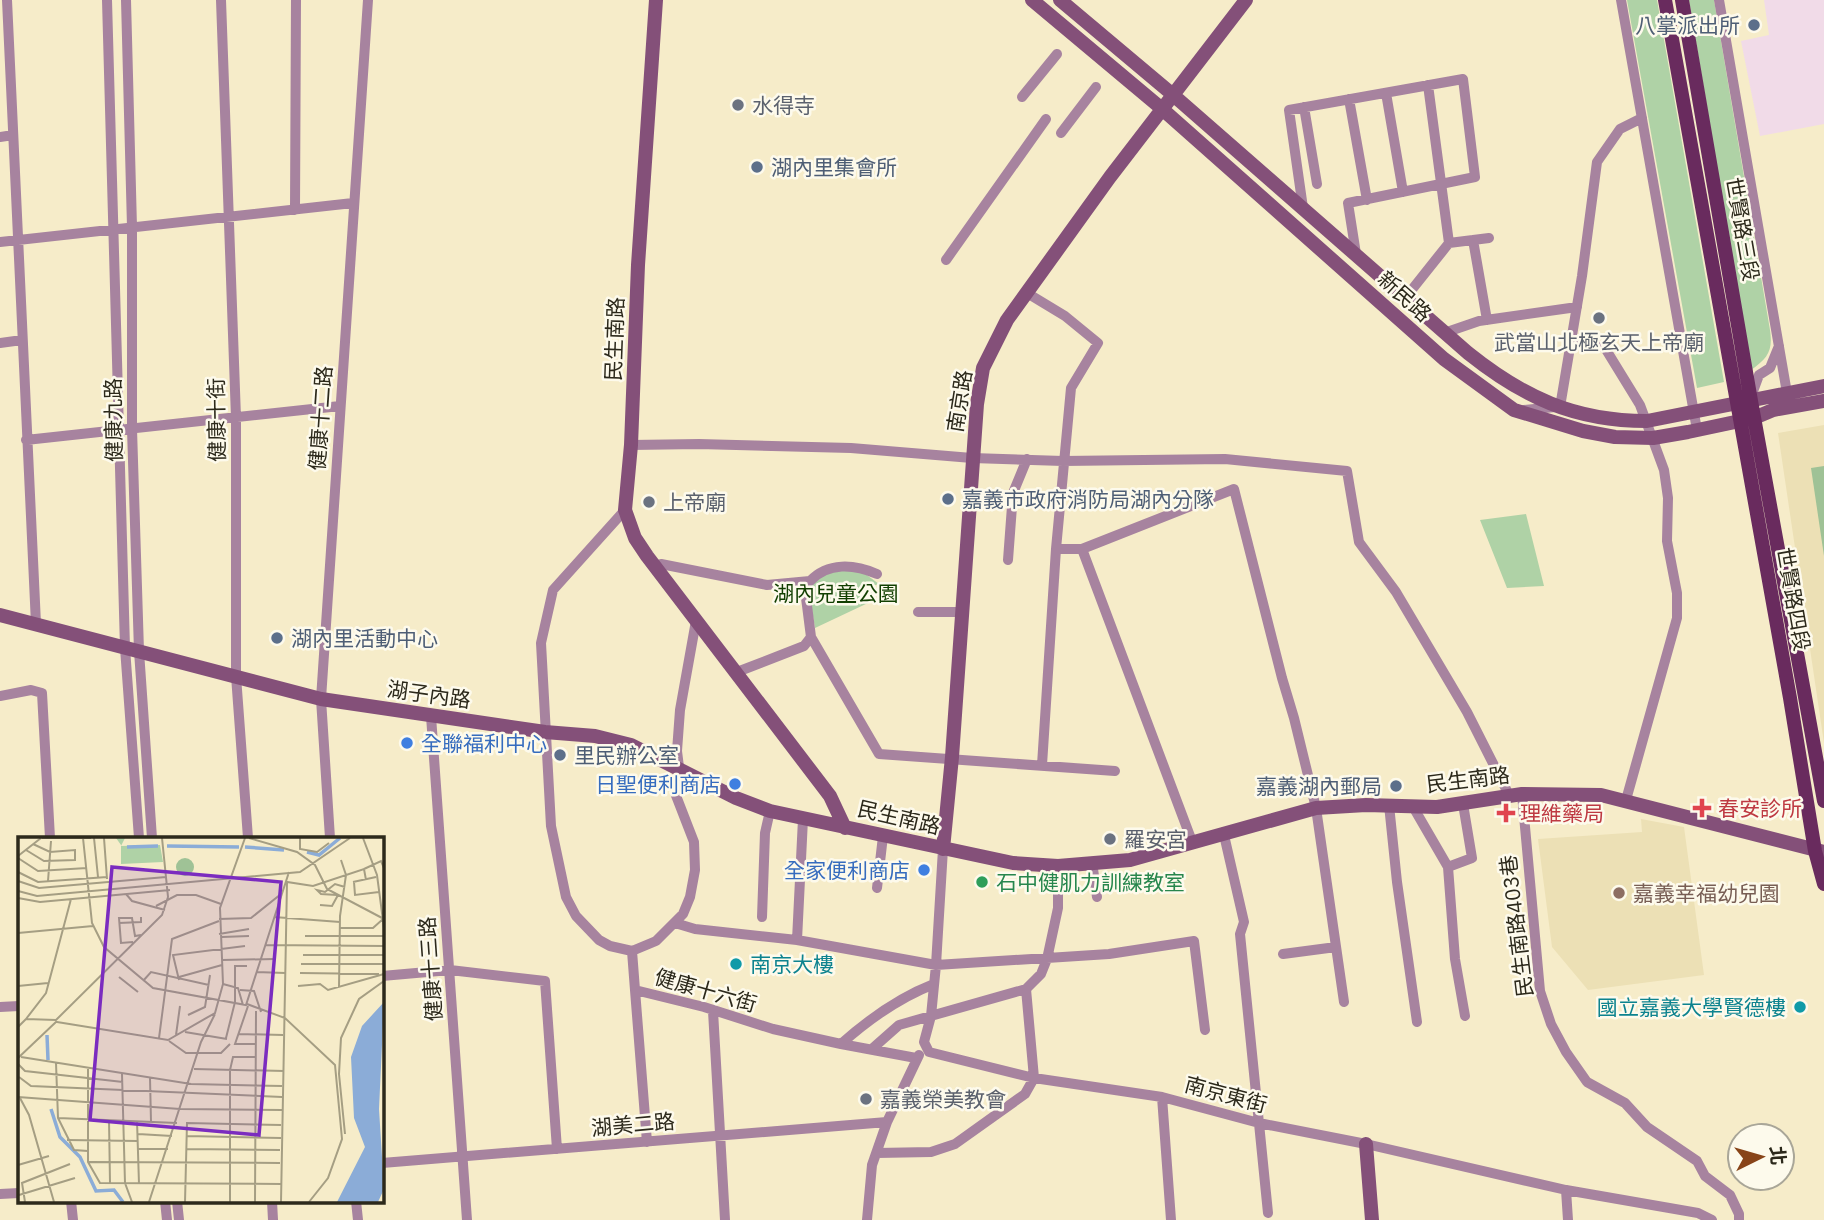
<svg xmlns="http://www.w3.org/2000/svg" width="1824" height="1220" font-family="'IBM Plex Sans','Noto Sans TC',sans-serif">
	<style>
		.built { fill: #ece0b5 }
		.industrial { fill: #f1dbe8 }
		.green { fill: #afd2a6 }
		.forest { fill: #9fc296 }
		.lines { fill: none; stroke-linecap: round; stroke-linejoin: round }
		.street { stroke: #a7839f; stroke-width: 10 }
		.secondary { stroke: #845079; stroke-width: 14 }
		.primary { stroke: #692b5e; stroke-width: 14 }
		.service-dot { fill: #5c6f8a; stroke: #fdfaec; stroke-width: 2.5 }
		.worship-dot { fill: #6b7280; stroke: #fdfaec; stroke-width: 2.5 }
		.shop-dot { fill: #3f7fe0; stroke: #fdfaec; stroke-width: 2.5 }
		.health-dot { fill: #e0444e; stroke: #fdfaec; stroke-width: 2.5 }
		.leisure-dot { fill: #2e9e5b; stroke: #fdfaec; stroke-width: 2.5 }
		.education-dot { fill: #8d6e63; stroke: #fdfaec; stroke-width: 2.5 }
		.culture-dot { fill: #0f9aa8; stroke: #fdfaec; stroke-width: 2.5 }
		.labels { text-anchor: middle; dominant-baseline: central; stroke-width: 5; stroke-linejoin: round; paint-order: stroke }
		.service-label { font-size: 21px; fill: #4e5e75; stroke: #fdfaec; text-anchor: start }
		.worship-label { font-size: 21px; fill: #5b616d; stroke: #fdfaec; text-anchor: start }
		.street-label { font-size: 21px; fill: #2c291b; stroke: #fdfaec }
		.park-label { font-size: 21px; fill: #113f01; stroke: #fdfaec }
		.shop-label { font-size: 21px; fill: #366cbe; stroke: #fdfaec; text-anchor: end }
		.health-label { font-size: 21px; fill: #be3a42; stroke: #fdfaec; text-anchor: start }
		.leisure-label { font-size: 21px; fill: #27864d; stroke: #fdfaec; text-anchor: start }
		.education-label { font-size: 21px; fill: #785e54; stroke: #fdfaec; text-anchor: start }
		.culture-label { font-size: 21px; fill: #0d838f; stroke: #fdfaec; text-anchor: start }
		.inset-river { fill: none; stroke: #8bacd7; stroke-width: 3.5 }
		.inset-road { fill: none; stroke: #a59e83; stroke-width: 2 }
		.view { fill: #7b2cbf; fill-opacity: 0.15; stroke: #7b2cbf; stroke-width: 3.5 }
		.inset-edge { fill: none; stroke: #2c291b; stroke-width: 3.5 }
	</style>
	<rect width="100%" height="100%" fill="#f6ecc9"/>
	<path class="built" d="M1824 425V743L1778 433Z
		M1641 819 1684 827 1704 975 1588 990 1552 947 1538 839 1642 832Z"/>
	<path class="industrial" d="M1764 0H1824V124L1760 136 1741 41 1769 35Z"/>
	<path class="green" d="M1627 0H1657L1724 382 1697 388Z
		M1689 0H1714L1770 330C1773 351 1768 358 1751 370Z
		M1526 514 1544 586 1507 588 1480 520Z
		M841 569 860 570 879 584 872 586V596L868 603 815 628 808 586 821 573Z"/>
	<path class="forest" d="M1824 466V556L1811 468Z"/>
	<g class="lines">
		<path class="street" d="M7 0 36 624
			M107 0 125 648 139 838
			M126 0 132 227V429L139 651 152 838
			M221 0 236 418V676L248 838
			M1621 0 1697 430
			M1719 0 1787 393
			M1428 85 1449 243 1489 238
			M1386 93 1403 192
			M1022 97 1057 54
			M1349 99 1367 200
			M1304 107 1317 184
			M1061 133 1096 87
			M0 137 13 135
			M1303 208 1289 110 1463 79 1475 177 1348 203 1356 254
			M295 210 296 0
			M1473 240 1487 320
			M0 242 353 203
			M946 260 1046 119
			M1027 293 1065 316 1098 343 1071 388 1056 549 1042 765
			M1406 297 1449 243
			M1447 332 1479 321 1577 307
			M1571 340 1605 348 1640 405 1664 470 1668 498 1667 541 1677 593V618L1626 800
			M0 343 22 340
			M1752 394 1759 375 1770 368 1779 346
			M1524 410 1555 407 1561 401 1582 276 1597 162 1620 129 1642 118
			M26 440 340 406
			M631 445 699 444 851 448 972 458 1063 461 1225 459 1347 471 1359 542 1396 592 1467 712 1509 795
			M625 510 553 590 541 643 551 826 566 897 576 916 599 940 610 946 632 951
			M1056 549H1082L1234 489 1282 678 1294 718 1316 808 1344 1002
			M1082 549 1193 844
			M1008 560 1013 493 1027 459
			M655 567 661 564 767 585 810 581C828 562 854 564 877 574
			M918 612H961
			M811 637 879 754 1115 771
			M737 672 804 646 811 637 804 582
			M0 696 31 690 42 693 50 838
			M431 716 467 1220
			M1522 794 1540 991 1551 1024 1566 1052 1587 1082 1625 1103 1647 1127 1697 1161 1705 1176 1730 1195 1739 1214V1220
			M1389 805 1397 882 1417 1022
			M1412 805 1448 867 1455 959 1465 1016
			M1224 835 1244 922 1240 934 1268 1213
			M330 838 321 699 368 0
			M943 849 936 965 931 1016 924 1042 929 1052 1034 1078 1162 1097 1259 1123 1366 1144 1566 1190 1698 1213 1712 1220
			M1092 862 1097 897
			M1448 867 1472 858 1463 804
			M877 888 883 836
			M762 917 765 833 770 811
			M675 923 695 929 797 940 936 965 1109 954 1194 941 1205 1030
			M797 940 803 819
			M632 951 656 941 683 914 690 897 695 870 694 842 675 793 679 767 677 751 680 710 696 621
			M632 951 635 990
			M1283 954 1336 947
			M382 976 450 970 545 981 557 1149
			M0 1007 19 1006
			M713 1011 725 1220
			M841 1044C869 1019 898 998 934 984
			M873 1048 899 1025 1026 989 1041 974 1047 959 1058 908V866
			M1162 1097 1171 1220
			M647 1142 635 990 704 1007 773 1029 841 1044 916 1058
			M877 1153 931 1152 955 1144 1025 1094 1034 1078 1026 989
			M382 1163 887 1122
			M1566 1190 1568 1220
			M0 1194 19 1193
			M71 1201 73 1220
			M165 1201 167 1220
			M177 1201 179 1220
			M272 1201 273 1220
			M356 1201 358 1220
			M867 1220 872 1165 887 1122 919 1055"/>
		<path class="secondary" d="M656 0 638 265 631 445 625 510 635 538 647 556 830 796 845 828
			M1032 0 1161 108 1444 359 1514 410 1583 431 1615 437 1653 438 1688 432 1754 418 1773 410 1824 401
			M1060 0 1172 94 1468 353C1523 397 1574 421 1647 421L1824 386
			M0 615 321 699 545 732 595 736 631 745 736 798 770 811 1013 863 1058 866 1130 860 1316 808 1366 805 1437 807 1522 794 1601 795 1824 852
			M943 849 952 757 977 404 983 368 1007 320 1110 177 1246 0
			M1366 1144 1372 1220"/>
		<path class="primary" d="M1665 0 1790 698 1815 851 1824 884
			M1682 0 1751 401 1824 801"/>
	</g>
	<g class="service-dot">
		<circle cx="1754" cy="25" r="7"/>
		<circle cx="757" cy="167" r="7"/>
		<circle cx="948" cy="499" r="7"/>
		<circle cx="277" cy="638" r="7"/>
		<circle cx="560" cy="755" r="7"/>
		<circle cx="1396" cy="786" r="7"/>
	</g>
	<g class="worship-dot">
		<circle cx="738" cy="105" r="7"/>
		<circle cx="1599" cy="318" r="7"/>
		<circle cx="649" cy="502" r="7"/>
		<circle cx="1110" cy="839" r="7"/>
		<circle cx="866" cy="1099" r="7"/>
	</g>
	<g class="shop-dot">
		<circle cx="407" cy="743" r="7"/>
		<circle cx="735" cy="784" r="7"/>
		<circle cx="924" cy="870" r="7"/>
	</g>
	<g class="health-dot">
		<path d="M1698.5 797.5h7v7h7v7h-7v7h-7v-7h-7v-7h7z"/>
		<path d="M1502.5 802.5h7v7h7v7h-7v7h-7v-7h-7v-7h7z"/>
	</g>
	<circle class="leisure-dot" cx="982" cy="882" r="7"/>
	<circle class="education-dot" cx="1619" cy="893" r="7"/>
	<g class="culture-dot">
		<circle cx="736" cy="964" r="7"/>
		<circle cx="1800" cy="1007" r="7"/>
	</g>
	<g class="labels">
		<g class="service-label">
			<text x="1740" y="25" text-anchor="end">八掌派出所</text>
			<text x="771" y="167">湖內里集會所</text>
			<text x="962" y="499">嘉義市政府消防局湖內分隊</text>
			<text x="291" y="638">湖內里活動中心</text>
			<text x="574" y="755">里民辦公室</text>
			<text x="1382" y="786" text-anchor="end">嘉義湖內郵局</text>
		</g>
		<g class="worship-label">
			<text x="752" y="105">水得寺</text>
			<text x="1599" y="342" text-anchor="middle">武當山北極玄天上帝廟</text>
			<text x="663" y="502">上帝廟</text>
			<text x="1124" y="839">羅安宮</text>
			<text x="880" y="1099">嘉義榮美教會</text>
		</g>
		<g class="street-label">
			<text transform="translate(1743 229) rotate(80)">世賢路三段</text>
			<text transform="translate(1405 296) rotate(42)">新民路</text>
			<text transform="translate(614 339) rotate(-88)">民生南路</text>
			<text transform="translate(959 401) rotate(-81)">南京路</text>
			<text transform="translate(320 418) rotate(-86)">健康十二路</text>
			<text transform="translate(113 420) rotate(-91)">健康九路</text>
			<text transform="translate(216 420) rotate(-91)">健康十街</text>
			<text transform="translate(1794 599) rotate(80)">世賢路四段</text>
			<text transform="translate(429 694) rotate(8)">湖子內路</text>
			<text transform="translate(1468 779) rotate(-7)">民生南路</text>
			<text transform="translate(899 817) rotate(13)">民生南路</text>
			<text transform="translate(1516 926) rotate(-97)">民生南路403巷</text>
			<text transform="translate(430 969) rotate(-94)">健康十三路</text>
			<text transform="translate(706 990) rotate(16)">健康十六街</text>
			<text transform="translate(1226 1094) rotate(15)">南京東街</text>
			<text transform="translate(633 1124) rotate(-5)">湖美二路</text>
		</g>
		<g class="park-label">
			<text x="836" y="593">湖內兒童公園</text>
		</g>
		<g class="shop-label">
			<text x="421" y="743" text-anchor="start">全聯福利中心</text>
			<text x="721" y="784">日聖便利商店</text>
			<text x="910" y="870">全家便利商店</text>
		</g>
		<g class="health-label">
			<text x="1718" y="808">春安診所</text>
			<text x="1520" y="813">理維藥局</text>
		</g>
		<g class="leisure-label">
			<text x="996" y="882">石中健肌力訓練教室</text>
		</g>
		<g class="education-label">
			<text x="1633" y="893">嘉義幸福幼兒園</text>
		</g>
		<g class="culture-label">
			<text x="750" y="964">南京大樓</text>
			<text x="1786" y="1007" text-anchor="end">國立嘉義大學賢德樓</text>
		</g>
	</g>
	<g transform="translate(18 837)">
		<rect width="366" height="366" fill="#f6ecc9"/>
		<path d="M98 1H107L103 9 142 8 145 25 103 27V8Z" fill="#afd2a6"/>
		<path d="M158 30a9 9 0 1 1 18 0a9 9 0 1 1-18 0Z" fill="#9fc296"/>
		<path d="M366 165 361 272 366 352 360 365H319L347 310 336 281 333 220 344 189Z" fill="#8bacd7"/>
		<path class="inset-river" d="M149 9 221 10M109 10 140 9M227 10 266 13M289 15 301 18 322 1M29 198 30 223M33 272 42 300 62 320 78 354 96 353 105 365"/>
		<path class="inset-road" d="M24 1H73M65 1 74 86 86 110 135 151 228 168 271 35M76 1 80 40M86 1 89 42M231 1 279 15 297 28 309 52 366 82M282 1V12L299 15 311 6M345 1 359 38 366 91M8 13 26 24 57 23V13L32 15 15 7M0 19 23 1M0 21 20 34 69 31M346 32 363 24 366 31M0 35 20 45 89 40M0 44 21 51 148 40M30 44 33 4M335 45 358 40M336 45 337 58 361 55M0 54 19 59 282 35 332 1M108 57 114 64 147 73M319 58 303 57 299 53 307 55 317 47 327 50M0 61 22 65 152 53M302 68 314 69 320 58M138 69 159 58H178L203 67M256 80 322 85M201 82 233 81 263 57M101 86 123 85V80M322 91H355L365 82M0 96 75 89M201 97 231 92M287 99H366M204 100 231 99M115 105 103 106 101 81H114L117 99 123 98M247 108 366 109M285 118H366M204 123 256 122M283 127H366M238 135 267 136M282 136 361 137M101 140 120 155M161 140 204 128M161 143 155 118 227 109M125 144 133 135 191 148M205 147 220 151 225 168M0 149 30 146M280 149 302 147 310 153 366 137M321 150 322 79 328 38 323 23M222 153 236 154 243 175M229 167 267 181 317 228 324 302 310 341 291 365M230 169 217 207H238M170 178 187 170 192 138M8 182 28 156 53 62M39 185 150 203 197 176 205 147 202 71 227 1M0 190 8 182 38 183 144 78 150 60 144 1M167 195 209 202M221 197 265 198M158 198 162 169M141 201 154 102 201 84M208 201 217 165V129H229M151 204 168 216H203L212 207M3 220 173 247 264 249M0 221 39 184M38 226 40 281 56 313 70 314M0 227 7 234 105 245M70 231V325L82 346 264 347M176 232 266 234M104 237 107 346 114 365M1 240 13 249 264 260M132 241 133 285M0 260 162 272 264 273M2 261 11 278 36 365M40 281 159 286M91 283 92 346M119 284 121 347M120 297 154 299M327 297 321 237 323 201 341 162 366 144M169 299 263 301M49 303 120 304M120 312H150M169 312 262 313M71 325 262 326M0 328 31 319M1 358 57 341M7 365 4 346 52 327M131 365 183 205 197 177M167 365 169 286 263 288M212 365V233L215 220H238M237 365 238 174M263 365 269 45 295 49 346 32 348 43"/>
		<path class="view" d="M94 30 263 45 241 298 72 283Z"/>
		<rect width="366" height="366" class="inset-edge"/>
	</g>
	<g transform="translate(1761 1157) rotate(85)"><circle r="33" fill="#fdfaec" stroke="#a9a698" stroke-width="2"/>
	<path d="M0-5L12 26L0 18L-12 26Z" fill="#884418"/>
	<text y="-10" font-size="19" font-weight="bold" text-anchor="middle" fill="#2c291b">北</text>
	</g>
</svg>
